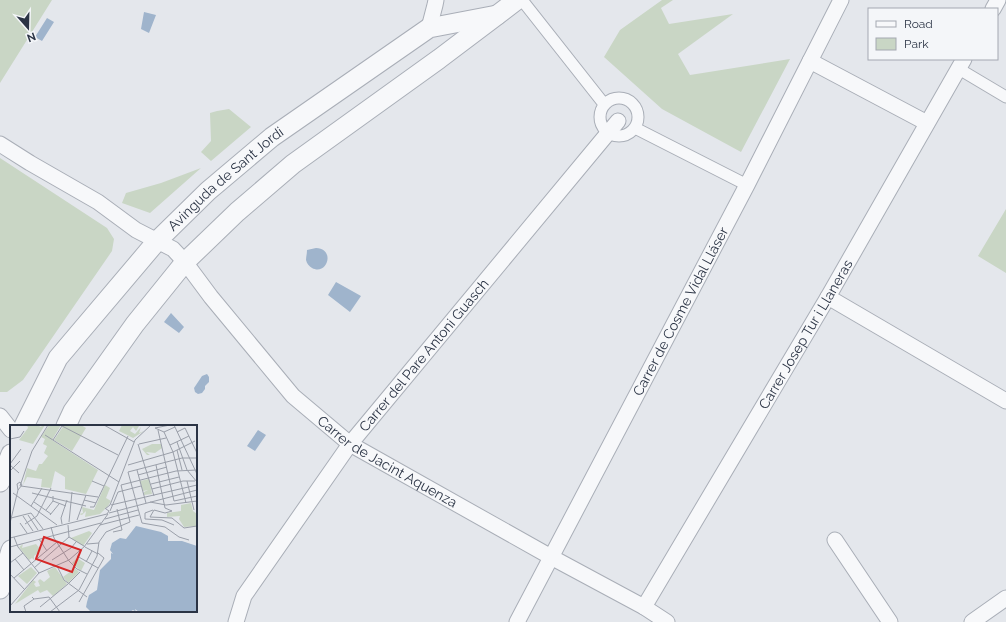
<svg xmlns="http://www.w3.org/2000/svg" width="1006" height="622" font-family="Raleway,sans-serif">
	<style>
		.green { fill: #c9d6c5 }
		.water { fill: #9fb4cc }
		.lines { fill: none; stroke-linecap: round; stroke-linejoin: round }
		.pedestrian-casing { stroke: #a9aeb7; stroke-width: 13 }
		.minor-casing { stroke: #a9aeb7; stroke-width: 17 }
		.tertiary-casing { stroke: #a9aeb7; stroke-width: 21 }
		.pedestrian { stroke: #f7f8fa; stroke-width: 11 }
		.minor { stroke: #f7f8fa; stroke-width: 15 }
		.tertiary { stroke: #f7f8fa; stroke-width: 19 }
		.labels { text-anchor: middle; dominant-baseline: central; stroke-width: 3.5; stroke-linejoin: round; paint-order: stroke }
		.street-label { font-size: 14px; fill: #2b3445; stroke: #f4f6f9 }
		.inset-road { fill: none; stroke: #9a9fa9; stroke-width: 1 }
		.view { fill: #d62828; fill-opacity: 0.15; stroke: #d62828; stroke-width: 2 }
		.inset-edge { fill: none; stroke: #2b3445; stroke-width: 2 }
	</style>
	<rect width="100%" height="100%" fill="#e4e7ec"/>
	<path class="green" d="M0 0H52L0 83Z
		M662 0H673L661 8 669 24 733 14 678 54 690 75 790 59 741 152 662 109 604 57 620 30Z
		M229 109 251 127 211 161 201 152 211 141 210 113 217 111Z
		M0 158 107 228 114 239 112 251 23 380 7 392H0Z
		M201 168 150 213 122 203 126 193 161 183Z
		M1006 209V273L978 256Z"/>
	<path class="water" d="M144 12 156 15 149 33 141 29Z
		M47 18 54 22 42 41 35 37Z
		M316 248C336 249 327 276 312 268 309 266 307 264 306 260 306 257 307 254 307 250Z
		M336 282 361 296 350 312 328 295Z
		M171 313 184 327 179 333 164 322Z
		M207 374 209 377V382L205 386V389L202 393 198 394 195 392 194 388 202 376Z
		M258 430 266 435 255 451 247 446Z"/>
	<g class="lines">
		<defs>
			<path id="pedestrian" d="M522 0 604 104
				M959 69 1006 97
				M600 117a19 19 0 1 1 38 0a19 19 0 1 1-38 0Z
				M635 128 747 185"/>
			<g id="minor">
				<path d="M993 9 998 0"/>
				<path d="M429 28 435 5 436 0"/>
				<path d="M810 61 927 123"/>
				<path id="s1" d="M0 144 30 163 98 202 136 230 173 249 185 262 211 297 293 396 350 444 551 557 644 607 667 622"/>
				<path d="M828 297 1006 401"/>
				<path d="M0 416 11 430"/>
				<path d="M835 540 890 622"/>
				<path id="s2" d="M644 607 828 297 964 59"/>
				<path id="s3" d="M236 622 244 596 350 444 618 121"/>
				<path id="s4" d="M517 622 747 185 841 0"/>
				<path d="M972 622 1006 598"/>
			</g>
			<g id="tertiary">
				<path id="s5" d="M24 426 58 358 157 241 208 191 272 137 429 28 497 15"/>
				<path d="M66 426 73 411 135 324 185 262 237 212 293 164 439 59 517 0"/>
				<path d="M0 482 11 454"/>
				<path d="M0 589 11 550"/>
			</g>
		</defs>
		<use href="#pedestrian" class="pedestrian-casing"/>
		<use href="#minor" class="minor-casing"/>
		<use href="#tertiary" class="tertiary-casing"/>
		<use href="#pedestrian" class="pedestrian"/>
		<use href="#minor" class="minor"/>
		<use href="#tertiary" class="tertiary"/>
	</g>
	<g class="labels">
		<g class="street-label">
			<text stroke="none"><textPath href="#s5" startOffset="322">Avinguda de Sant Jordi</textPath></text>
			<text stroke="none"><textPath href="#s4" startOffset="351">Carrer de Cosme Vidal Lláser</textPath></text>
			<text stroke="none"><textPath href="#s2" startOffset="317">Carrer Josep Tur i Llaneras</textPath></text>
			<text stroke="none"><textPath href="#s3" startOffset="328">Carrer del Pare Antoni Guasch</textPath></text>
			<text stroke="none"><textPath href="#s1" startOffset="508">Carrer de Jacint Aquenza</textPath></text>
		</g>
	</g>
	<g transform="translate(10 425)">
		<rect width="187" height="187" fill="#e4e7ec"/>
		<path d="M17 0H29L30 2 35 0 23 19 9 15 18 3ZM39 0H51L42 15 88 45 76 69 55 64V52L45 46 41 63 31 62 32 54 17 52 13 60 17 43 26 46 29 39H32L38 31 34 28 37 21 33 19 35 14 31 12ZM54 0H71L76 3 62 26 44 15ZM112 0 129 1 126 6 123 2 120 6 125 9 131 2 129 8 134 6 123 13 109 6ZM142 19H151L152 23 145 28 136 27 140 30H137L132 24ZM139 54 142 69 134 70V67L138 65 133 66 130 56ZM95 60 100 63 96 73 101 76 98 81 90 89 75 92 76 86 72 90 69 89 73 88 72 82 84 85ZM181 78 183 86 187 89V101L174 102 169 94 170 91 157 92V88L171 86V80ZM79 106 82 108 73 121 61 113ZM13 119 12 123 26 119 31 125 24 131V135L22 133 19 135 9 122ZM67 133 75 138 71 146 62 138ZM21 142 27 148 17 159 8 151ZM45 142 57 159 43 171 37 165 30 168 28 165 5 179 23 155 26 157 24 159 26 162 30 161 28 156 30 154 34 157 40 152 37 146ZM65 143 69 147 58 158 53 152Z" fill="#c9d6c5"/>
		<path d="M126 101 151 107 158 111V116H172L187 121V187H129L125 184 126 187 123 185 120 187H78L80 186 76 182 77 177 79 170 87 165 90 145 101 134V128L103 129 100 125 102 118 110 113 116 114Z" fill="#9fb4cc"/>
		<path class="inset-road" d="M94 0 124 17M160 0 145 3 154 7 165 2M164 0 187 49M52 1 108 30M148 5 164 76 187 71M154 7 163 27 176 78M167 7 175 3 187 28M35 10 109 57M0 14 10 12 14 6M43 15 52 1M167 17 177 45 187 57M128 19 144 71M129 19 156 13M160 20 179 11M167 25 172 45M0 39 11 24M0 40 9 48M118 40 163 27 185 16M146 40 155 83 162 86 155 88 144 85 140 92 162 93 174 103 187 101M127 45 136 78M0 46 10 36M128 50 157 42M82 56 94 61M177 56 184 85M141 59 169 52M10 61 22 26 38 0M11 61 88 72M142 64 173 56H185M3 68 47 100M22 68 76 81M74 75 86 78M43 76 56 81M24 77 41 89M140 77 156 80 187 76M101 80 187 60M21 81 32 63M80 82H84L118 11M95 84 100 80 125 15 141 0M36 85 43 76V71M143 85 135 88V94L152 95 164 100M100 86 108 67 131 61M99 88 187 65M18 90 28 105M40 90 49 79M13 91 23 106M1 93 21 88 33 104M95 94 128 85M67 95 76 70M59 97 62 67M0 98 8 65 12 60 10 57 7 59 8 65M10 98 17 108M15 99 27 91 41 63M52 99 51 93 57 75M58 100 59 112 74 121M90 100 129 90M41 102 44 113 59 136 67 144 77 149M103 107 112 105 107 84M4 112 8 122 29 148M0 113 97 89 99 86 96 84M29 114 37 126M179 115 169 112 155 102 132 98 118 47 172 33H187M77 119 89 118M0 122 91 98M74 122 98 89M75 122 88 129M67 131 88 143M5 134 14 145M42 135 61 123 66 117M76 137 82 126M0 138 13 128M47 141 54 155 77 172M24 143 59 112M0 149 15 165M4 153 47 117M58 159 70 147M22 172 24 174 39 172 50 187M69 177 94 133 88 128M0 181 29 148 59 135 75 121M30 182 58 159M16 187 14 181 24 174M40 187 69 165 87 131 89 117 96 107 120 97 111 60 166 46 187 45"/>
		<path class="view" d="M34 112 71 125 62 147 26 134Z"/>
		<rect width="187" height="187" class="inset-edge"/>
	</g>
	<rect x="868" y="8" width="130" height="52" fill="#f4f6f9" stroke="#a4a8b1"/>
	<rect x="876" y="21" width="20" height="6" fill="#f7f8fa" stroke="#a4a8b1"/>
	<text x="904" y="28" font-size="12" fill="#2b3445">Road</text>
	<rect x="876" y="38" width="20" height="12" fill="#c9d6c5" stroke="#a4a8b1"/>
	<text x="904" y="48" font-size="12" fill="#2b3445">Park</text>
	<g transform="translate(28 28) rotate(160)" stroke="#f4f6f9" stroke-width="3" paint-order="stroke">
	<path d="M0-3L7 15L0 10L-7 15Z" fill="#2b3445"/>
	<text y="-6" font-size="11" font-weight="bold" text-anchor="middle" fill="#2b3445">N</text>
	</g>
</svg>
